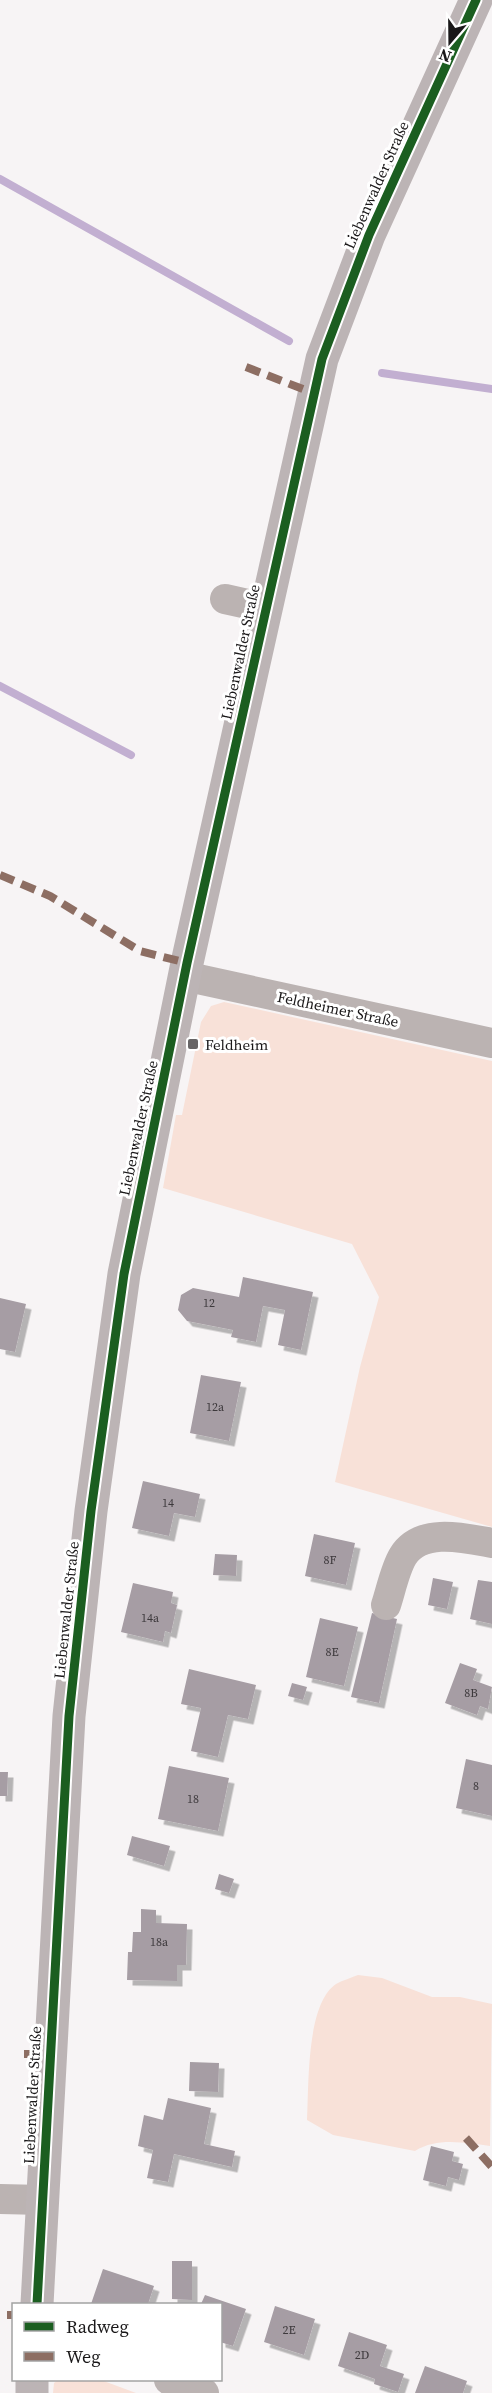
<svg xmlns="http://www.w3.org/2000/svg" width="492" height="2393" font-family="'Source Serif 4',serif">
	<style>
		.green { fill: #f8e1d8 }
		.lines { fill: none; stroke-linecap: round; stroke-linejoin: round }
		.stream { stroke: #c2afd1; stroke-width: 8 }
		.building { fill: #a69da4; filter: url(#shadow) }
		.minor { stroke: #bbb3b2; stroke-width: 30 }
		.major { stroke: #bcb4b5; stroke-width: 33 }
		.quiet { stroke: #8d6e63; stroke-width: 8; stroke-dasharray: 15 8; stroke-linecap: butt }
		.cycleway-casing { stroke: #fff; stroke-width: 13 }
		.cycleway { stroke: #1b5e20; stroke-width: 9 }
		.poi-dot { fill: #676566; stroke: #fff; stroke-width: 2 }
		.labels { text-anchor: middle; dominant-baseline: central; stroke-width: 6; stroke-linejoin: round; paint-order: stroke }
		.number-label { font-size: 12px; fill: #3d393c }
		.street-label { font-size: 15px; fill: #1a1819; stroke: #fff }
		.poi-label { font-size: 15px; fill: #1a1819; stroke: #fff; text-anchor: start }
	</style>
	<defs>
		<filter id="shadow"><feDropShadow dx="5.5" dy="5.5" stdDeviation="0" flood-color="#0004"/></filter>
	</defs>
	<rect width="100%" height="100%" fill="#f7f4f5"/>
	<path class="green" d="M224 1002 492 1061V1527L335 1482 360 1367 379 1297 352 1244 163 1188 176 1115H182L201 1022 211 1006Z
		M358 1975 382 1978 432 1997H460L492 2004 490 2146C464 2143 438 2137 415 2151L333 2135 307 2120C309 2086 306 2004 336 1984 343 1980 351 1978 358 1975Z
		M58 2380H101L136 2393H53L54 2383Z"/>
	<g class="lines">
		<path class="stream" d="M0 179 289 341
			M382 373 492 389
			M0 686 131 755"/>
	</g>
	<path class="building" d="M243 1277 313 1292 301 1350 278 1345 285 1310 263 1306 256 1342 231 1337 233 1330 187 1321 178 1310 181 1295 193 1288 239 1297Z
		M0 1298 26 1304 15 1352 0 1349Z
		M201 1375 241 1382 229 1441 190 1433Z
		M143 1481 200 1494 195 1517 174 1513 169 1536 132 1528Z
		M314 1534 355 1543 346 1585 305 1576Z
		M215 1554 237 1555 236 1576 213 1575Z
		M433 1578 453 1582 447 1609 428 1605Z
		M478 1580 492 1582V1624L470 1619Z
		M133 1583 173 1592 171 1603 177 1605 171 1633 165 1631 163 1642 121 1632Z
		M372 1613 397 1619 379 1703 351 1697Z
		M320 1618 358 1627 344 1686 306 1677Z
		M460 1663 477 1669 473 1680 492 1687 488 1709 480 1706 477 1715 445 1703Z
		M189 1669 256 1685 248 1719 228 1715 218 1757 191 1751 201 1708 181 1704Z
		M292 1683 307 1687 303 1700 288 1696Z
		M466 1759 492 1765V1816L456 1808Z
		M169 1766 229 1778 218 1831 158 1819Z
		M0 1772H8L7 1796H0Z
		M132 1836 170 1846 164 1866 127 1855Z
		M219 1874 234 1879 229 1893 215 1889Z
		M141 1909 156 1910V1923L187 1924 186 1965H177V1981L127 1980 128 1952H132L133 1932H141Z
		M190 2062 219 2063 218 2092 189 2091Z
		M168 2098 211 2108 204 2144 235 2151 232 2167 174 2154 168 2182 147 2178 153 2150 138 2146 144 2115 163 2120Z
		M431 2146 454 2152 452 2161 463 2164 459 2180 448 2177 446 2186 423 2180Z
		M172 2261H192V2300L172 2299Z
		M103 2269 154 2286 148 2304H91Z
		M205 2295 246 2309 233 2346 220 2342V2304H201Z
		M275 2306 315 2319 304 2355 264 2342Z
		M349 2332 387 2345 380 2366 404 2374 398 2392 374 2384 375 2379 338 2366Z
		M425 2366 467 2381 463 2393H415Z"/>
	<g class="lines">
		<path class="minor" d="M225 599 265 608
			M184 976 492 1043
			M386 1605C391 1590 395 1569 403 1556 421 1527 465 1538 492 1543
			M0 2199 43 2200
			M169 2380 204 2393"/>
		<path class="major" d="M37 2304 69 1716 91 1511 124 1274 187 963 322 359 369 235 476 0
			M32 2393V2380"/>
		<path class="quiet" d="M246 367 313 393
			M0 875 50 896 140 951 187 963
			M24 2054H48
			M466 2138 492 2167
			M7 2315H14"/>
		<defs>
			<path id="cycleway" d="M37 2304 69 1716 91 1511 124 1274 187 963 322 359 369 235 476 0"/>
		</defs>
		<use href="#cycleway" class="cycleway-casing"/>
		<use href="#cycleway" class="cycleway"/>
	</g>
	<rect class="poi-dot" x="187" y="1038" width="12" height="12" rx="3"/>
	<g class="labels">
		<g class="number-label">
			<text x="209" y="1303">12</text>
			<text x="215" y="1407">12a</text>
			<text x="168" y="1503">14</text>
			<text x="330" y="1560">8F</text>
			<text x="150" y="1618">14a</text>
			<text x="332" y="1652">8E</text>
			<text x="471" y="1693">8B</text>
			<text x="476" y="1786">8</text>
			<text x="193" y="1799">18</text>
			<text x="159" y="1942">18a</text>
			<text x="289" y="2330">2E</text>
			<text x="362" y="2355">2D</text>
		</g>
		<g class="street-label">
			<text transform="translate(376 185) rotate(-66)">Liebenwalder Straße</text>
			<text transform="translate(240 652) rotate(-78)">Liebenwalder Straße</text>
			<text transform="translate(338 1009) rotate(12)">Feldheimer Straße</text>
			<text transform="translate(138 1128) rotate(-78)">Liebenwalder Straße</text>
			<text transform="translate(66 1610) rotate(-84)">Liebenwalder Straße</text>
			<text transform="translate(32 2095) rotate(-87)">Liebenwalder Straße</text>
		</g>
		<g class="poi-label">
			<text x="205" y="1044">Feldheim</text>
		</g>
	</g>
	<rect x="12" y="2303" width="210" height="78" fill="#ffffff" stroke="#a3a3a3" stroke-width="1.5"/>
	<rect x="24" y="2322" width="30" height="9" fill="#1b5e20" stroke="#a3a3a3" stroke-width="1.5"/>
	<text x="66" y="2333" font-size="18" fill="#1a1819">Radweg</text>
	<rect x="24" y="2352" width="30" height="9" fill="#8d6e63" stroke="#a3a3a3" stroke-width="1.5"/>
	<text x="66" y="2363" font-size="18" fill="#1a1819">Weg</text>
	<g transform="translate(450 42) rotate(200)" stroke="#ffffff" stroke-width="4.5" paint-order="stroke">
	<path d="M0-4.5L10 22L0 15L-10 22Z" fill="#1a1819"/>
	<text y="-9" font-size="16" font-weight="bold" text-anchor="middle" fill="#1a1819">N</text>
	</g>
</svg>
